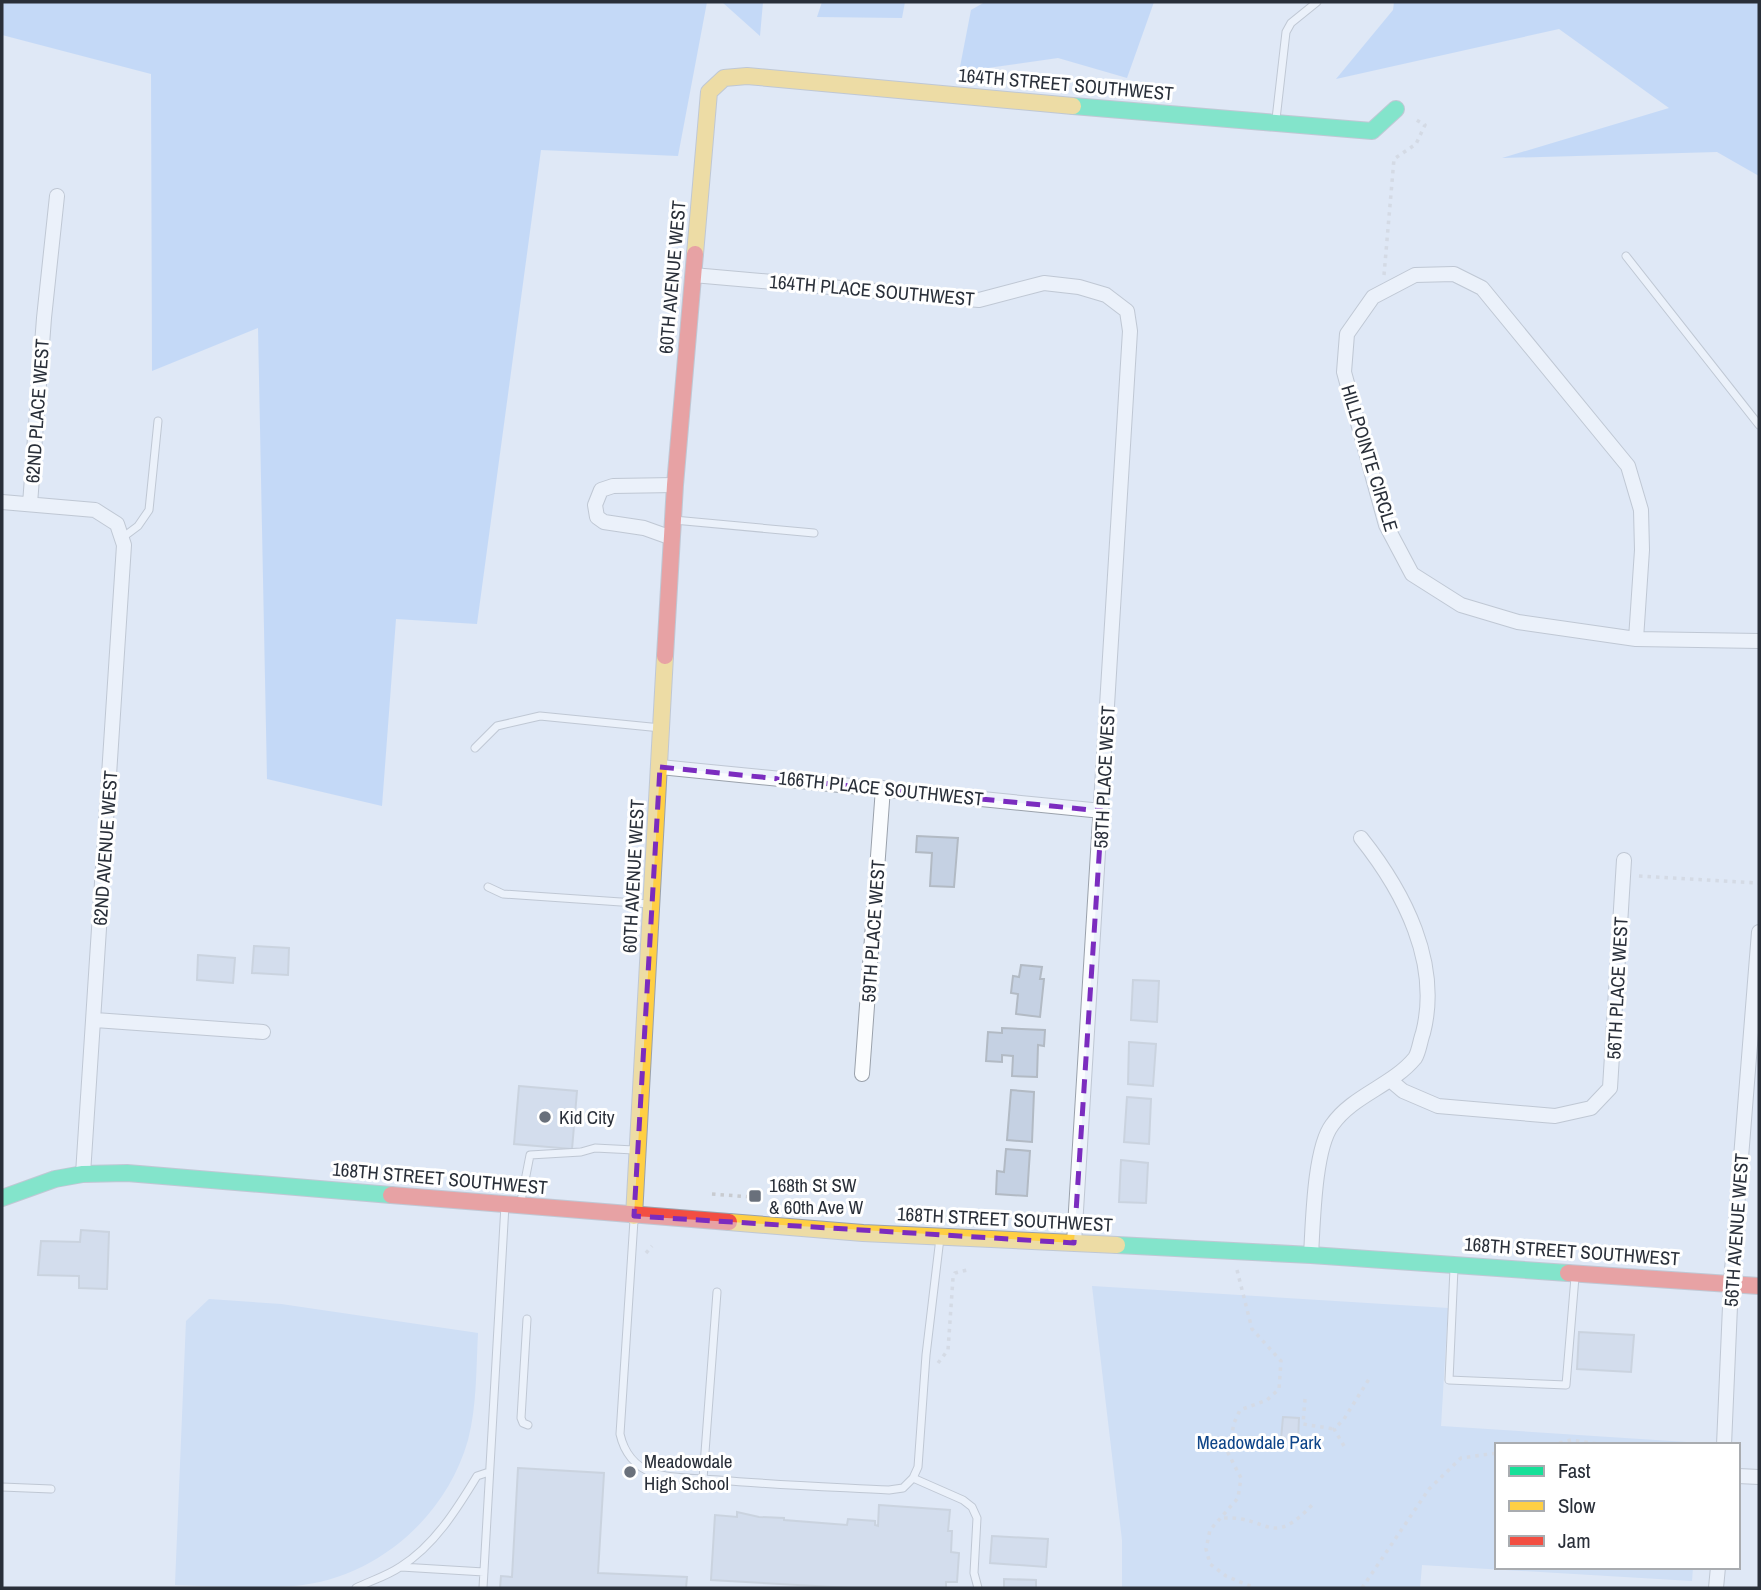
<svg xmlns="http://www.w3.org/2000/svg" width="1761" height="1590" font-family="'Archivo Narrow',sans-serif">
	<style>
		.green { fill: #bcd4f4 }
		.forest { fill: #a5c8f9 }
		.building { fill: #c5d1e3; stroke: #b2bac4; stroke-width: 2 }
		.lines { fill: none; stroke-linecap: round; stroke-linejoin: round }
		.lane-casing { stroke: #9aa1ab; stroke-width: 9 }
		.street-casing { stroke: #9aa1ab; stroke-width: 16 }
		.fast-casing { stroke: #9aa1ab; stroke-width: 18 }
		.slow-casing { stroke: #9aa1ab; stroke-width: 18 }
		.jam-casing { stroke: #9aa1ab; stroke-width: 18 }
		.path { stroke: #c8cbd0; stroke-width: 3.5; stroke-dasharray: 3.5 5; stroke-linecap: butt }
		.lane { stroke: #fafcfe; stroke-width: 7 }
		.street { stroke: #fafcfe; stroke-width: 14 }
		.fast { stroke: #16e098; stroke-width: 16 }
		.slow { stroke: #ffcf43; stroke-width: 16 }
		.jam { stroke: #f24e42; stroke-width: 16 }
		.marked { fill: none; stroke: #7b2cbf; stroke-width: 5; stroke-dasharray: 14 9; stroke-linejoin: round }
		.poi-dot { fill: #69707b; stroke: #fff; stroke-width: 2.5 }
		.labels { text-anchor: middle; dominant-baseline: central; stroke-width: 6; stroke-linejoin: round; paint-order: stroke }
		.street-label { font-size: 19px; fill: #292f39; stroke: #fff }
		.poi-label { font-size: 19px; fill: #292f39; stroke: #fff; text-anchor: start }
		.park-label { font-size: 19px; fill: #0e4589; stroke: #fff }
	</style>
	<rect width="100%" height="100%" fill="#dfe8f5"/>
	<path class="green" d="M1092 1286 1448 1308 1441 1426 1702 1443 1497 1445V1567H1693L1692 1581 1422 1565 1420 1588H1122V1540Z
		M209 1299 281 1304 478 1333C476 1368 477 1406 468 1440 446 1518 375 1579 294 1586 255 1589 214 1586 175 1585L186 1321Z"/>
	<path class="forest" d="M2 2H707L678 156 541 150 477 624 396 619 382 806 267 779 258 328 152 371 151 74 2 35Z
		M722 2H763L760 36Z
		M822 2H905L902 18 817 17Z
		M985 2H1154L1127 78 1058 58 959 72 971 10Z
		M1394 2H1759V176L1717 152 1502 158 1669 108 1559 29 1336 79 1393 10Z"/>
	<path class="building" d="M917 836 958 838 954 887 930 886 932 853 916 852Z
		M254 946 289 948 288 975 252 973Z
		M198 955 235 958 233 983 197 980Z
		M1021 965 1042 967 1040 979H1044L1040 1017 1016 1014 1018 994 1011 993 1013 976 1019 977Z
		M1133 980 1159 981 1157 1022 1131 1020Z
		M1002 1028 1045 1030 1044 1046 1038 1045 1037 1077 1012 1076 1013 1056 1002 1055V1062L986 1061 988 1032 1002 1033Z
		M1129 1042 1156 1044 1153 1086 1128 1084Z
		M519 1086 577 1091 572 1149 514 1144Z
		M1011 1090 1034 1092 1032 1142 1007 1140Z
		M1127 1097 1151 1099 1149 1144 1124 1142Z
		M1006 1149 1030 1151 1027 1196 996 1194 997 1171 1004 1172Z
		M1121 1160 1148 1163 1146 1203 1119 1202Z
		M81 1230 109 1232 107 1289 79 1288V1276L38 1275 41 1241 80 1242Z
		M1579 1332 1634 1335 1631 1372 1577 1369Z
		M1283 1417 1299 1418 1298 1441 1281 1439Z
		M518 1468 604 1473 598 1573 687 1577 686 1588H500L501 1576 512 1577Z
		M879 1505 950 1510 948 1531H952L951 1552 959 1553 957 1582H946V1588H851L711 1580 715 1515 737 1517V1512L759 1517 784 1518V1520L847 1525 848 1519 875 1521V1525L878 1526Z
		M992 1536 1048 1539 1046 1567 990 1563Z
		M1004 1579 1036 1580V1588H1004Z"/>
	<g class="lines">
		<defs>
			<path id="lane" d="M1276 119 1286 32 1291 23 1317 2
				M1626 256 1759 425
				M674 520 814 533
				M122 538 138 526 149 510 158 421
				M475 748 497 726 540 716 661 728
				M488 887 503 894 650 904
				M521 1201 530 1155 581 1152 595 1148 634 1150
				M634 1220 620 1434C624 1452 635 1467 653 1473 673 1479 697 1478 718 1480 775 1485 832 1487 889 1490L903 1488 913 1478 918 1467 926 1355 940 1238
				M1454 1268 1449 1380 1566 1385 1575 1277
				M527 1319 521 1418 523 1423 528 1425
				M913 1478 963 1500 972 1507 977 1518 974 1573 978 1588
				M703 1479 717 1292
				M2 1487 51 1489
				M401 1567 484 1572
				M356 1588C370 1581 387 1576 400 1567 434 1546 457 1509 477 1476L489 1472
				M483 1588 505 1205"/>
			<path id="street" d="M693 275 979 300 1044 283 1079 287 1106 295 1127 311 1130 331 1074 1243
				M2 502 95 510 117 524 124 545 83 1174
				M30 504 44 318 57 196
				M672 538 644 528 604 522 597 517 595 505 601 490 613 486 675 485
				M1636 639 1642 550 1641 510 1628 466 1482 288 1454 274 1415 275 1373 297 1347 334 1344 372 1386 525 1412 574 1461 605 1518 622 1636 639 1759 641
				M660 767 1102 811
				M95 1020 263 1032
				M862 1074 883 788
				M1390 1080 1403 1091 1438 1106 1555 1116 1591 1108 1610 1088 1624 860
				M1311 1255C1313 1224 1314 1149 1332 1125 1353 1095 1392 1086 1415 1058 1419 1052 1420 1041 1423 1033 1441 963 1404 892 1361 838
				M1724 1445 1731 1283 1759 932
				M1738 1476 1759 1477
				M1716 1588 1718 1567"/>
			<path id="fast" d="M1073 106 1372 131 1396 109
				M2 1198 55 1179 83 1174 127 1173 391 1195
				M1117 1245 1311 1255 1568 1273"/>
			<path id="slow" d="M695 254 709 92 724 78 747 76 1073 106
				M634 1216 665 656
				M729 1222 863 1233 1117 1245"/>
			<path id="jam" d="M665 656 675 485 695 254
				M391 1195 729 1222
				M1568 1273 1759 1286"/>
		</defs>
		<use href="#lane" class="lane-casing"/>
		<use href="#street" class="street-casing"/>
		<use href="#fast" class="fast-casing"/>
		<use href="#slow" class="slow-casing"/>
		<use href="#jam" class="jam-casing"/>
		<path class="path" d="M1384 275 1394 159 1416 144 1425 125 1413 118
			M1639 876 1759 883
			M712 1194 752 1197
			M646 1253 652 1246
			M1237 1270 1252 1329 1281 1361 1279 1389 1267 1400 1240 1410 1234 1423 1228 1453 1241 1478 1238 1498 1210 1530 1206 1549 1210 1564 1226 1576 1255 1588
			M938 1363 948 1350 953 1278 955 1273 967 1270
			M1305 1399 1303 1424 1334 1429
			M1551 1445 1571 1440 1605 1445
			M1344 1446 1334 1429 1344 1419 1369 1379
			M1224 1518C1270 1516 1270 1550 1314 1503
			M1362 1588 1429 1489 1461 1458 1497 1453"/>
		<use href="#lane" class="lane"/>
		<use href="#street" class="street"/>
		<use href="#fast" class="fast"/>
		<use href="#slow" class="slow"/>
		<use href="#jam" class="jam"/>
	</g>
	<path d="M0 0H1761V1590H0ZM660 767 1102 811 1074 1243 634 1216Z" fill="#dfe8f5" fill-opacity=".55" fill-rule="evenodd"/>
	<path class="marked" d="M660 767 1102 811 1074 1243 634 1216Z"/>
	<g class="poi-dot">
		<circle cx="545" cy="1117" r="7"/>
		<rect x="748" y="1189" width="14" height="14" rx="3.5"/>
		<circle cx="630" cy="1472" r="7"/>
	</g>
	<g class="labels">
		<g class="street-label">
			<text transform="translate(1066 84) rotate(5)">164TH STREET SOUTHWEST</text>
			<text transform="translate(672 277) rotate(-85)">60TH AVENUE WEST</text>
			<text transform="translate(872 290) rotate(5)">164TH PLACE SOUTHWEST</text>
			<text transform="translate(37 411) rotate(-86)">62ND PLACE WEST</text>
			<text transform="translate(1370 458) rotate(73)">HILLPOINTE CIRCLE</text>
			<text transform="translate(1104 777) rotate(-87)">58TH PLACE WEST</text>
			<text transform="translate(881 788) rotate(6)">166TH PLACE SOUTHWEST</text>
			<text transform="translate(105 848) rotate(-86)">62ND AVENUE WEST</text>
			<text transform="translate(633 876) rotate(-87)">60TH AVENUE WEST</text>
			<text transform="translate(873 931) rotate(-86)">59TH PLACE WEST</text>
			<text transform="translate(1617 988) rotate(-87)">56TH PLACE WEST</text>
			<text transform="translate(440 1178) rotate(5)">168TH STREET SOUTHWEST</text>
			<text transform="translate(1005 1219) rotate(3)">168TH STREET SOUTHWEST</text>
			<text transform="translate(1736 1230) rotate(-86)">56TH AVENUE WEST</text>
			<text transform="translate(1572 1251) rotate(4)">168TH STREET SOUTHWEST</text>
		</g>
		<g class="poi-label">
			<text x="559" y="1117">Kid City</text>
			<text x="769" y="1185">168th St SW<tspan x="769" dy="22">&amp; 60th Ave W</tspan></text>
			<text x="644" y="1461">Meadowdale<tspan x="644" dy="22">High School</tspan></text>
		</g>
		<g class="park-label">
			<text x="1259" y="1442">Meadowdale Park</text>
		</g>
	</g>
	<rect width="1761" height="1590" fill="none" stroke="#292f39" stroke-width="7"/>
	<rect x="1495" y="1443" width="245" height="126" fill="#ffffff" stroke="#a9acb0" stroke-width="2"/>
	<rect x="1509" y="1466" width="35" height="10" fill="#16e098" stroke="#a9acb0" stroke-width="2"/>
	<text x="1558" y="1478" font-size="21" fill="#292f39">Fast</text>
	<rect x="1509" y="1501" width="35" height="10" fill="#ffcf43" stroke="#a9acb0" stroke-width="2"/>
	<text x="1558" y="1513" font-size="21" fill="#292f39">Slow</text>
	<rect x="1509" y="1536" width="35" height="10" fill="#f24e42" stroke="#a9acb0" stroke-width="2"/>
	<text x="1558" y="1548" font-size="21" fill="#292f39">Jam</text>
</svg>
